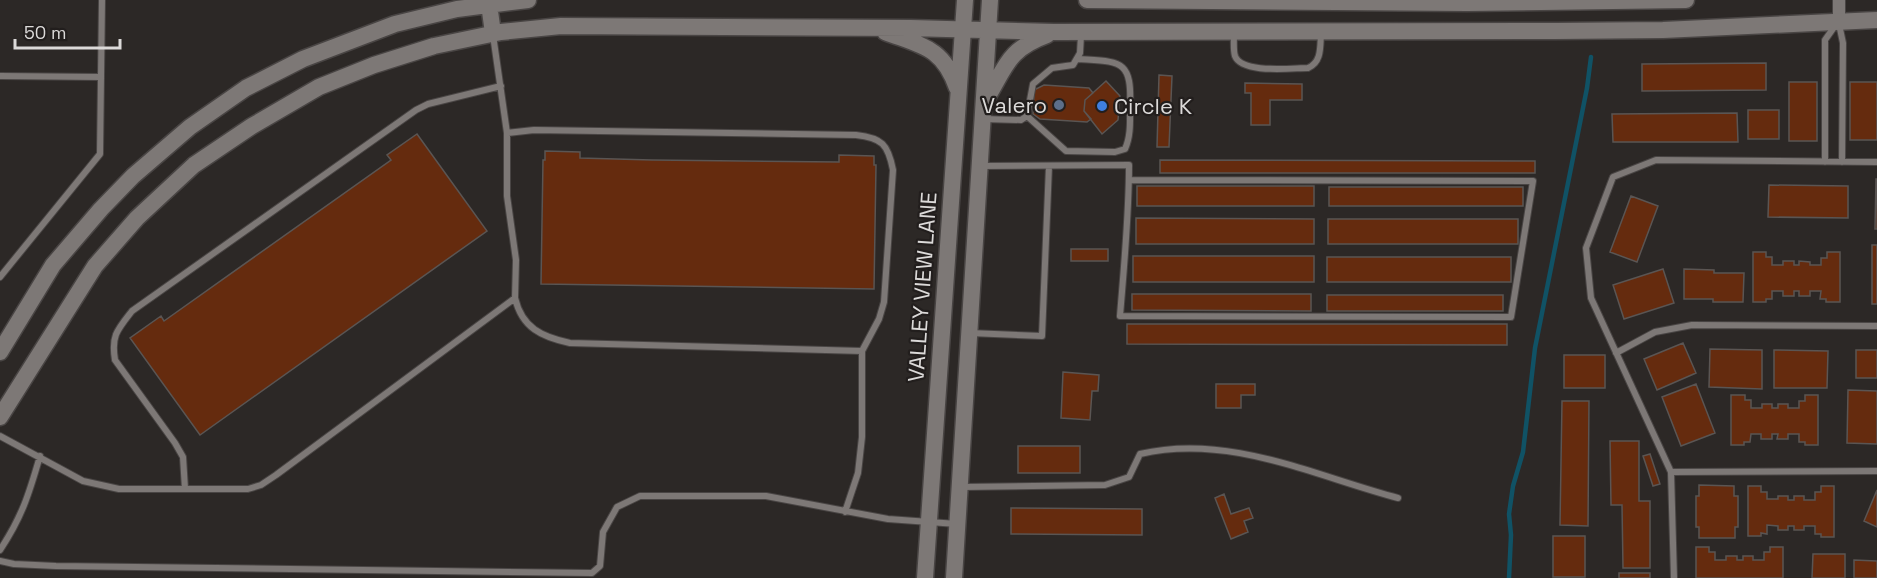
<svg xmlns="http://www.w3.org/2000/svg" width="1877" height="578" font-family="'Space Grotesk',sans-serif">
	<style>
		.lines { fill: none; stroke-linecap: round; stroke-linejoin: round }
		.stream { stroke: #105265; stroke-width: 4.5 }
		.building { fill: #652b0e; stroke: #5a5553; stroke-width: 1.5 }
		.service-casing { stroke: #494544; stroke-width: 8 }
		.minor-casing { stroke: #494544; stroke-width: 14 }
		.secondary-casing { stroke: #494544; stroke-width: 19 }
		.service { stroke: #7d7876; stroke-width: 6 }
		.minor { stroke: #7d7876; stroke-width: 12 }
		.secondary { stroke: #7d7876; stroke-width: 16 }
		.service-dot { fill: #5c6f8a; stroke: #221e1d; stroke-width: 2 }
		.shop-dot { fill: #3f7fe0; stroke: #221e1d; stroke-width: 2 }
		.labels { text-anchor: middle; dominant-baseline: central; stroke-width: 4.5; stroke-linejoin: round; paint-order: stroke }
		.poi-label { font-size: 22px; fill: #dcdad9; stroke: #221e1d; text-anchor: end }
		.street-label { font-size: 22px; fill: #dcdad9; stroke: #221e1d }
	</style>
	<rect width="100%" height="100%" fill="#2c2826"/>
	<g class="lines">
		<path class="stream" d="M1509 578 1511 535 1509 514 1513 486 1523 452 1535 348 1587 88 1591 57"/>
	</g>
	<path class="building" d="M1766 63V90L1642 91V64Z
		M1159 75 1172 76 1169 147H1157Z
		M1106 81 1120 96 1118 120 1102 134 1084 111 1085 100Z
		M1789 82H1817V141H1789Z
		M1850 82H1877V140H1850Z
		M1245 83 1302 84V100H1270V125H1251V93H1245Z
		M1044 85 1089 88 1093 93 1085 100 1084 111 1091 119 1087 122 1040 119 1033 114 1034 90Z
		M1748 110H1779V139H1748Z
		M1737 113 1738 142H1613L1612 114Z
		M417 134 487 231 200 435 130 338 161 316 164 321 391 160 387 155Z
		M545 151 580 152V158L652 160 839 162V155L874 156V165H876L874 289 541 284 543 160H545Z
		M1160 160 1535 161V173H1160Z
		M1876 179H1877V229H1875Z
		M1769 185 1848 186V218L1768 217Z
		M1137 186H1314V206H1137Z
		M1329 187H1523V206H1329Z
		M1631 196 1658 206 1637 262 1610 252Z
		M1136 218 1314 219V244H1136Z
		M1328 219H1518V244H1328Z
		M1872 245H1877V304H1872Z
		M1071 249H1108V261H1071Z
		M1753 252H1766V257H1772V265H1783V261H1794V265H1799V261L1810 262V265H1821V258H1827V252H1840V302H1826V299H1820L1821 291H1810V296H1799V291H1794V296H1783V291H1772V299H1766V302H1753Z
		M1133 256H1314V282H1133Z
		M1327 257H1511V282H1327Z
		M1663 269 1674 303 1624 319 1613 285Z
		M1684 269 1714 270V273H1744L1743 302H1713V299H1684Z
		M1132 294H1311V311L1132 310Z
		M1327 295H1503V311H1327Z
		M1127 324H1507V345L1127 344Z
		M1683 343 1696 373 1657 390 1644 359Z
		M1710 349 1762 350V389L1709 387Z
		M1774 350 1828 351 1827 388H1774Z
		M1856 350H1877V378H1856Z
		M1564 355H1605V388H1564Z
		M1063 372 1099 375 1098 391H1092L1090 420 1061 418Z
		M1216 384H1255V395H1241V408H1216Z
		M1696 384 1715 433 1681 446 1662 397Z
		M1848 390 1877 391V444L1847 443Z
		M1731 395H1745V400H1751V408H1762V404H1772V408H1778V404H1788V408H1799V401H1805V395H1818V445H1805V442H1799V434H1788V439H1777L1778 434H1772V439H1761V434H1751L1750 442H1744V445H1731Z
		M1562 401H1589L1588 526 1560 525Z
		M1610 441H1639V501H1650V568H1623L1622 505H1611Z
		M1018 446H1080V473H1018Z
		M1650 454 1660 484 1653 486 1643 456Z
		M1699 485 1734 486V496H1738V527H1735V538H1699V527H1696V496H1699Z
		M1748 486H1761V492H1767V499H1778V496H1788V500H1794V496H1804V500H1815V492H1821V486H1834V537H1821V534H1815V526H1804V530H1794V526H1788V530H1778V526L1767 525V534L1761 533V536H1748Z
		M1877 490V527L1864 521Z
		M1224 494 1231 514 1249 508 1253 518 1244 521 1248 532 1231 539 1215 498Z
		M1011 508 1142 509V535L1011 534Z
		M1553 536H1585V577H1553Z
		M1696 547H1709V552H1715V560H1726V556H1737V560H1743V556H1753V560H1764V552H1770V547H1783V578H1696Z
		M1813 554H1845V578H1812Z
		M1854 560 1877 561V578H1854Z
		M1619 573H1650V578H1619Z"/>
	<g class="lines">
		<defs>
			<path id="service" d="M1839 24 1843 43 1842 162
				M1234 32C1234 40 1233 50 1235 56 1242 74 1291 68 1308 68 1322 62 1320 47 1321 33
				M0 76 101 77
				M1027 116 1066 151 1115 152 1125 149C1131 136 1130 121 1130 107 1132 59 1121 62 1078 59
				M983 119 1021 120 1027 116 1033 84 1052 68 1073 65 1080 53 1081 35
				M507 133 534 130 856 135C882 138 888 144 893 170L884 302 879 319 862 351
				M1825 162V40L1837 23
				M980 166 1129 165C1129 216 1124 266 1120 316L1511 317 1533 181 1129 180
				M0 277 100 154 102 0
				M515 298C522 328 542 337 570 343L862 351V437L858 473 845 512
				M970 333 1042 336 1049 166
				M1616 353 1655 332 1692 325 1877 326
				M0 436 83 481 119 489H248L261 485 276 475 515 298 516 260 507 196V133L493 35
				M1671 472 1877 471
				M961 487 1105 485 1129 477 1140 454C1229 433 1314 476 1398 498
				M185 489 183 457 175 443 115 360C111 336 117 330 132 311L416 110 428 104 501 86
				M0 550C22 517 29 494 40 456
				M0 561 14 564 56 566 592 573 600 566 603 532 617 507 640 496H766L888 519 957 524
				M1674 578 1671 472 1591 298 1586 248 1613 177 1656 160 1877 162"/>
			<path id="minor" d="M1839 20V0"/>
			<path id="secondary" d="M1087 0 1467 3 1686 0
				M489 4 493 33
				M885 32C922 46 943 47 957 88
				M985 101C1006 68 1006 50 1047 35
				M0 352 53 265 101 209 133 176 190 127 246 88 303 59 395 24 457 9 528 0
				M0 417 95 266 137 218 194 165 252 126 319 87 374 65 434 46 501 32 561 26 911 28 1054 32 1556 31 1663 30 1877 20
				M925 578 965 0
				M954 578 990 0"/>
		</defs>
		<use href="#service" class="service-casing"/>
		<use href="#minor" class="minor-casing"/>
		<use href="#secondary" class="secondary-casing"/>
		<use href="#service" class="service"/>
		<use href="#minor" class="minor"/>
		<use href="#secondary" class="secondary"/>
	</g>
	<circle class="service-dot" cx="1059" cy="105" r="6"/>
	<circle class="shop-dot" cx="1102" cy="106" r="6"/>
	<g class="labels">
		<g class="poi-label">
			<text x="1047" y="105">Valero</text>
			<text x="1114" y="106" text-anchor="start">Circle K</text>
		</g>
		<g class="street-label">
			<text transform="translate(922 287) rotate(-86)">VALLEY VIEW LANE</text>
		</g>
	</g>
	<path d="M15 39v9h105v-9" fill="none" stroke="#dcdad9" stroke-width="3"/>
	<text x="24" y="39" font-size="18" fill="#dcdad9" stroke="#221e1d" stroke-width="4.5" paint-order="stroke">50 m</text>
</svg>
